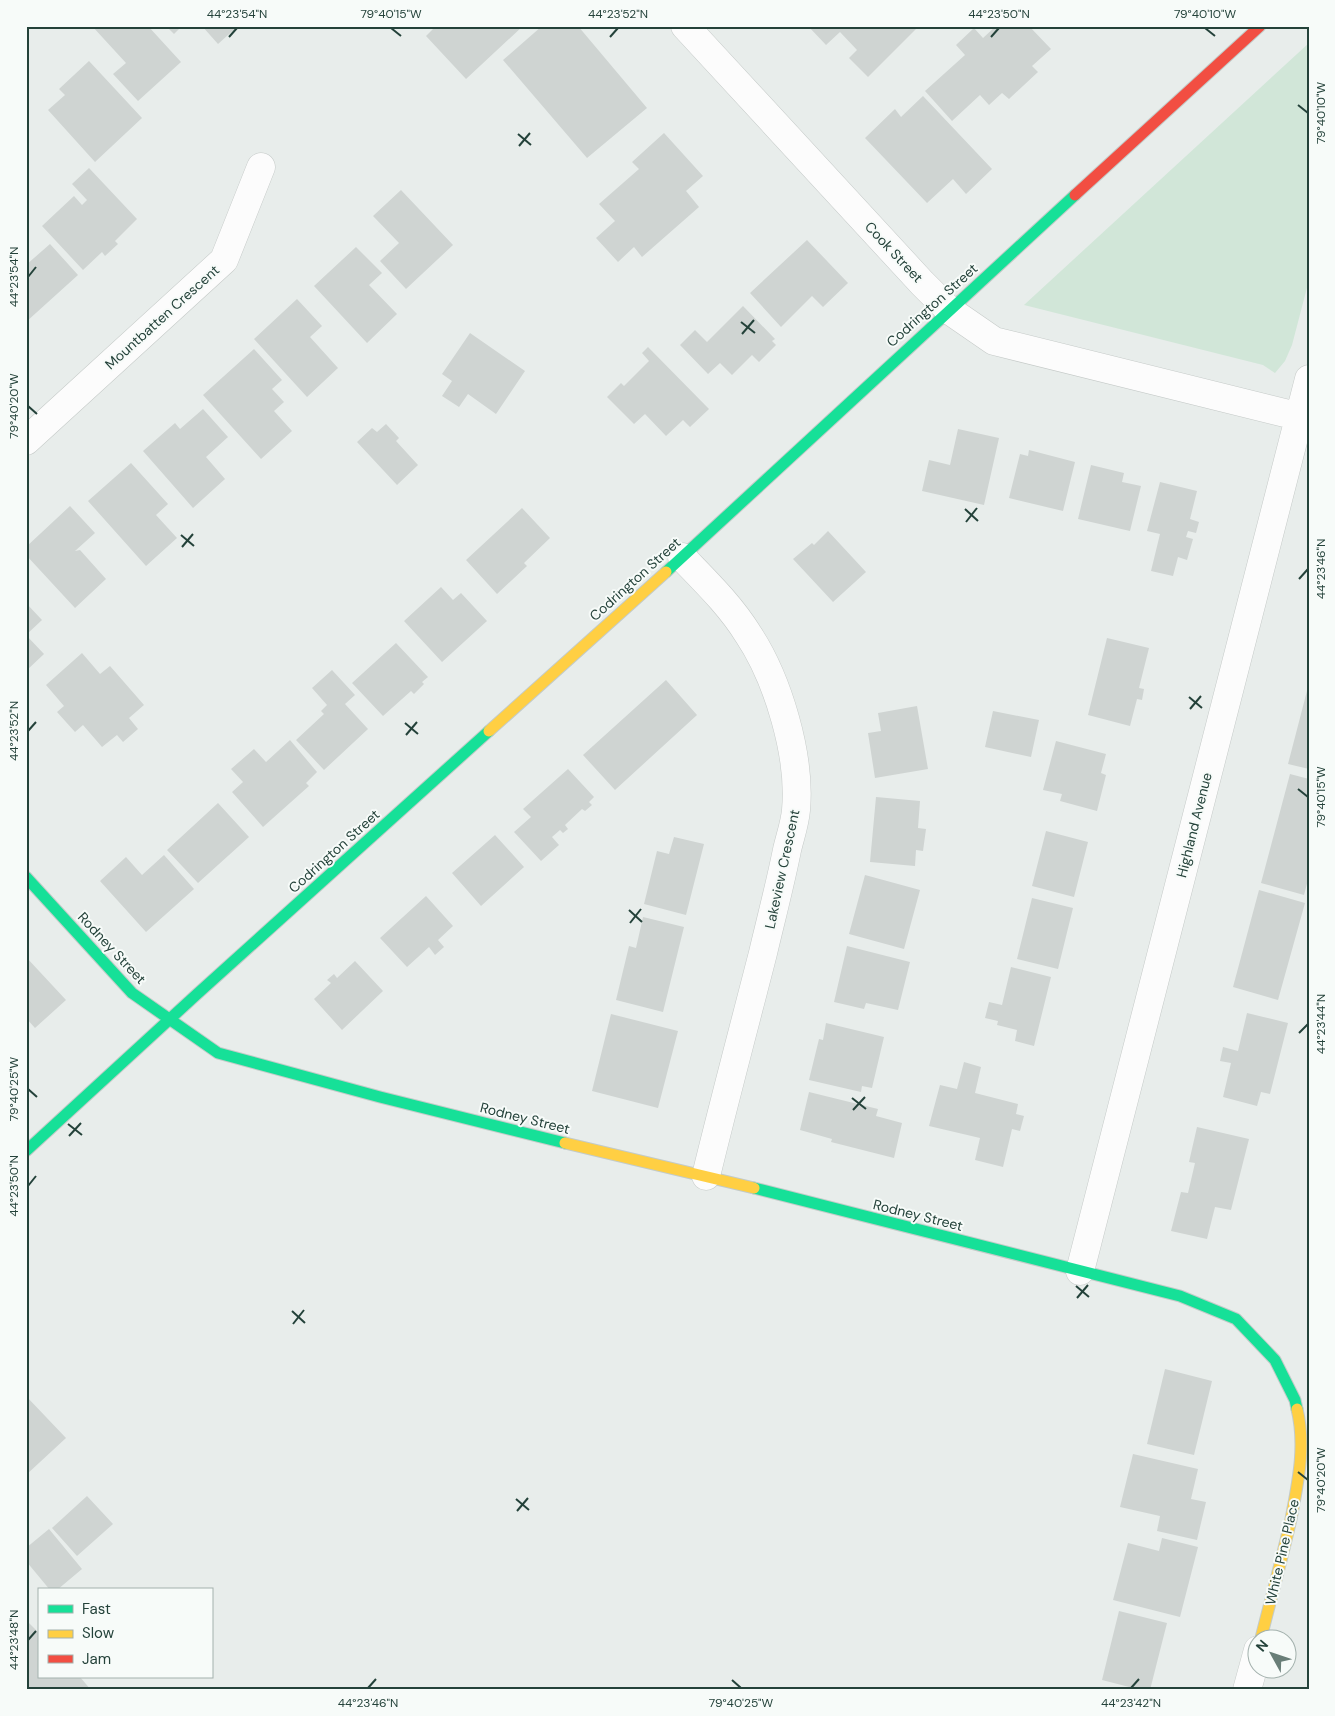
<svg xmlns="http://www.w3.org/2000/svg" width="1335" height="1716" font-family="'DM Sans',sans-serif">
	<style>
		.green { fill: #d1e6d8 }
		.building { fill: #cfd4d2 }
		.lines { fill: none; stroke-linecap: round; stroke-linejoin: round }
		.street-casing { stroke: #c5cac8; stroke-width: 29 }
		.fast-casing { stroke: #c3cbc8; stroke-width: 13 }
		.slow-casing { stroke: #c3cbc8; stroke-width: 13 }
		.jam-casing { stroke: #c3cbc8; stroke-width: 13 }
		.street { stroke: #fcfcfc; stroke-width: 28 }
		.fast { stroke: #16e098; stroke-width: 11 }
		.slow { stroke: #ffcf43; stroke-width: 11 }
		.jam { stroke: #f24e42; stroke-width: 11 }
		.ticks { fill: none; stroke: #24423a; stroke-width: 2 }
		.labels { text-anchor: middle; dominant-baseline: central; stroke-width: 4; stroke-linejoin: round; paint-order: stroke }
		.street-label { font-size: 14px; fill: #24423a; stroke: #f7fbf9 }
		.neatline { fill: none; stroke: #24423a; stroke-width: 2 }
		.ticks-label { font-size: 12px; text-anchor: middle; fill: #24423a }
	</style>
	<rect width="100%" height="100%" fill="#e8edeb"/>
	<path class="green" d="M1309 43V280L1292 345 1285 361 1275 373 1263 365 1024 305Z"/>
	<path class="building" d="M92 26H148L181 62 138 101 113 74 126 63Z
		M166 26H182L174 34Z
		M202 26H238L218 44Z
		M436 26H523L466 79 426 36Z
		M542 26H578L647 108 587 158 503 60Z
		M808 26H919L868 77 849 58 857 50 840 32 826 45Z
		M996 26H1029L1051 49 1032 66 1038 72 1009 99 1002 93 989 105 980 95 952 121 925 91 965 55 956 45 974 28 983 38Z
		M89 61 142 118 95 162 48 110 65 95 59 89Z
		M923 96 992 169 966 194 953 179 927 203 865 138 895 109 901 117Z
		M664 133 703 176 686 191 699 207 642 257 634 247 618 262 596 238 615 221 599 204 639 169 632 162Z
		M89 168 137 219 115 241 118 244 105 256 102 252 83 270 42 226 74 196 82 205 87 200 72 184Z
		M401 190 453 245 406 289 380 261 399 243 373 216Z
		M807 240 848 283 823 307 812 296 781 327 750 293Z
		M50 244 78 275 26 322V265Z
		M356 247 382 273 369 285 397 314 367 343 314 286Z
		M297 299 322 326 310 337 338 368 307 397 254 339Z
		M743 306 775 339 772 341 776 345 759 362 752 355 732 375 720 363 708 374 680 345 695 330 707 342Z
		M470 333 525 371 496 414 468 394 459 407 442 396 452 381 442 374Z
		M648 347 709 409 690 427 683 420 666 436 645 414 634 424 607 397 621 383 624 386 649 361 642 353Z
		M254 349 282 380 272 389 284 402 274 411 292 431 261 459 203 395Z
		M203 409 228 437 206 457 225 479 193 508 143 451 175 423 180 429Z
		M386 424 399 438 396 441 418 465 397 485 357 442 372 428 377 432Z
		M958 429 999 438 984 505 922 491 929 460 950 465Z
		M1029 450 1075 462 1063 511 1009 498 1020 454 1028 456Z
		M131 463 168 504 156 515 177 538 146 566 88 501Z
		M1091 465 1124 473 1122 482 1141 486 1130 531 1078 519Z
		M1160 482 1197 491 1190 519 1199 522 1196 533 1188 531 1186 537 1193 539 1187 560 1178 557 1173 576 1151 571 1160 534 1147 531Z
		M70 506 95 533 75 551 80 550 106 579 75 608 26 555V547Z
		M522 508 550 538 524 563 527 566 497 594 466 560Z
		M828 531 866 572 833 602 793 559 812 543 814 545Z
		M441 587 453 600 461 593 487 621 442 662 404 621Z
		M26 603 42 620 26 635Z
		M26 635 44 654 26 671Z
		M1107 638 1149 648 1139 688 1144 689 1142 700 1137 699 1130 726 1088 715Z
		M396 643 428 677 422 682 424 684 414 694 411 691 383 716 352 683Z
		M82 653 100 674 110 666 144 705 129 718 138 729 123 742 117 735 102 747 83 725 75 732 57 712 64 706 46 685Z
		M332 670 355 695 345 704 368 729 324 770 296 740 324 714 321 711 327 705 312 688Z
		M666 680 697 715 615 790 583 755Z
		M1308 687H1309V769L1288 764Z
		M917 706 928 769 875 778 868 733 881 731 878 713Z
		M993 711 1039 720 1031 757 985 747Z
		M290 740 317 772 306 783 309 786 263 827 232 792 243 782 231 769 254 749 266 762Z
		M1056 741 1106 754 1101 773 1106 775 1097 811 1060 801 1062 794 1043 790Z
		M568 769 594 797 589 802 592 805 585 811 582 809 565 825 568 829 563 833 560 830 552 837 559 845 541 861 514 832 531 817 523 809Z
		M1290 774 1309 779V876L1304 895 1261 883Z
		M876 797 920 801 918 828 926 829 923 851 916 850 915 866 870 862Z
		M218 803 249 837 198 883 167 850Z
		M1046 831 1088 842 1074 897 1032 886Z
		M495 835 524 867 481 906 452 873Z
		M674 837 704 844 686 915 644 904 657 851 669 854Z
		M164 855 194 889 146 932 100 881 126 857 142 875Z
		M865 875 920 890 904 949 849 934Z
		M1259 890 1305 903 1278 1000 1233 987Z
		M426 896 453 926 438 940 444 947 435 955 429 947 407 967 380 938Z
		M1032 898 1073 908 1058 969 1017 959Z
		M643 917 684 927 663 1012 616 1000 629 946 636 948Z
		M847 946 910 962 898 1010 866 1003 864 1009 834 1002Z
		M26 957 66 1000 35 1028 26 1018Z
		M355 961 383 991 342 1030 314 999 331 983 327 980 334 974 337 978Z
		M1011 967 1051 977 1034 1046 1015 1041 1017 1030 997 1025 998 1021 985 1018 989 1002 1002 1005Z
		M1247 1013 1288 1023 1270 1094 1261 1092 1257 1106 1223 1097 1231 1063 1220 1061 1223 1047 1238 1051Z
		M611 1014 678 1031 658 1108 592 1091Z
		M826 1023 884 1037 872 1088 862 1086 861 1092 809 1080 819 1039 823 1040Z
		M964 1062 981 1067 975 1093 1018 1104 1016 1114 1024 1116 1020 1131 1012 1129 1003 1167 975 1160 980 1138 929 1126 940 1085 957 1089Z
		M809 1092 878 1109 876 1116 902 1123 894 1158 831 1142 832 1139 800 1130Z
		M1197 1127 1249 1139 1231 1210 1215 1207 1207 1239 1171 1231 1181 1192 1188 1193 1195 1163 1189 1162Z
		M1165 1369 1212 1381 1194 1455 1147 1444Z
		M26 1396 66 1438 26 1475Z
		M1133 1454 1198 1469 1191 1499 1206 1502 1197 1540 1157 1531 1160 1516 1120 1507Z
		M87 1496 113 1524 77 1556 52 1528Z
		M49 1529 82 1569 57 1590H50L26 1561V1548Z
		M1162 1538 1198 1547 1180 1617 1113 1600 1128 1543 1159 1551Z
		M1119 1611 1167 1623 1150 1690H1141L1102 1680Z
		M26 1620 39 1633V1677H80L91 1690H26Z"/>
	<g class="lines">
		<defs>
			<path id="street" d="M685 26 922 283 949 310 994 341 1309 419
				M26 441 224 260 261 167
				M682 557C705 581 730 605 748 634 778 679 801 756 796 810 795 823 790 837 787 850 780 885 771 919 763 953 744 1027 724 1102 706 1176
				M1080 1271 1309 379
				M1247 1690 1258 1650"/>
			<path id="fast" d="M666 572 1075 195
				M26 877 132 993 218 1053 380 1097 565 1143
				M26 1151 196 995 489 731
				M754 1188 1180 1296 1236 1319 1275 1360 1295 1400 1297 1409"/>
			<path id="slow" d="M489 731 666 572
				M565 1143 754 1188
				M1261 1638C1271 1598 1282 1559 1291 1519 1298 1482 1306 1446 1297 1409"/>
			<path id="jam" d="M1075 195 1260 26"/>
		</defs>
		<use href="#street" class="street-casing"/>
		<use href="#fast" class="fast-casing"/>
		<use href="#slow" class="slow-casing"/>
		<use href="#jam" class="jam-casing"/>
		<use href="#street" class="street"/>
		<use href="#fast" class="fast"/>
		<use href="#slow" class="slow"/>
		<use href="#jam" class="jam"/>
	</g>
	<path class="ticks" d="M391 28 401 36M1205 28 1215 36M229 37 237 28M610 37 618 28M991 37 999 28M1298 105 1308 113M518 134 531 145M519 146 530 133M28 277 36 267M741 322 755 333M742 334 754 320M28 406 37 414M965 509 978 521M966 522 977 508M181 535 194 546M182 547 193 534M1299 579 1308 569M1189 697 1202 708M1190 709 1201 696M405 723 418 734M28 731 36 722M406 735 417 722M1298 789 1308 797M629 910 642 922M630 923 641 909M1299 1033 1308 1024M28 1089 37 1097M852 1098 866 1109M853 1110 865 1097M68 1124 82 1135M69 1136 81 1123M28 1186 36 1176M1076 1286 1089 1297M1077 1298 1088 1285M292 1311 305 1323M293 1324 304 1310M1298 1472 1308 1480M516 1499 529 1510M517 1511 528 1498M28 1640 36 1631M732 1680 741 1688M368 1688 376 1679M1131 1688 1139 1679"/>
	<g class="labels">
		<g class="street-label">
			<text transform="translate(894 252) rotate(47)">Cook Street</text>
			<text transform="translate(932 305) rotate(-42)">Codrington Street</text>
			<text transform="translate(162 317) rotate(-42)">Mountbatten Crescent</text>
			<text transform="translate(635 579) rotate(-42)">Codrington Street</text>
			<text transform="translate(1194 825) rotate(-76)">Highland Avenue</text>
			<text transform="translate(334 851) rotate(-42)">Codrington Street</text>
			<text transform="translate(782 869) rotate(-78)">Lakeview Crescent</text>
			<text transform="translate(112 948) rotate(47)">Rodney Street</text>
			<text transform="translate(525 1118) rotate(14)">Rodney Street</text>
			<text transform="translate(918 1215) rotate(14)">Rodney Street</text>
			<text transform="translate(1282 1552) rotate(-77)">White Pine Place</text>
		</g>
	</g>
	<rect width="1335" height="1716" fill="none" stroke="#f7fbf9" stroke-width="55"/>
	<rect x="38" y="1588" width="175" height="90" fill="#f7fbf9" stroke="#a3b1ad"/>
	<rect x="48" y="1605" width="25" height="8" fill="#16e098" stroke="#a3b1ad"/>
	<text x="82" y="1614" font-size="15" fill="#24423a">Fast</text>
	<rect x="48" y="1630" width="25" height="8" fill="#ffcf43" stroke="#a3b1ad"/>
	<text x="82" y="1638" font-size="15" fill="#24423a">Slow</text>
	<rect x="48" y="1655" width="25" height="8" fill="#f24e42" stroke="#a3b1ad"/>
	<text x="82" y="1664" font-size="15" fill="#24423a">Jam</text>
	<g transform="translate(1272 1654) rotate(310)"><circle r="24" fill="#f7fbf9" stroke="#a3b1ad"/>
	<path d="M0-4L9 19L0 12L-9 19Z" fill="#697e78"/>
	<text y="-8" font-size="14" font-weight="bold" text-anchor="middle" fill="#24423a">N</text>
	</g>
	<rect x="28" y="28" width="1280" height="1660" class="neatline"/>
	<g class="ticks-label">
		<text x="237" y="18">44°23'54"N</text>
		<text x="391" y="18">79°40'15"W</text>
		<text x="618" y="18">44°23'52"N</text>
		<text x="999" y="18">44°23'50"N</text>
		<text x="1205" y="18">79°40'10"W</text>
		<text transform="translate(1321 113) rotate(-90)" y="4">79°40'10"W</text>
		<text transform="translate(14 277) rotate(-90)" y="4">44°23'54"N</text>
		<text transform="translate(14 406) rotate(-90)" y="4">79°40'20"W</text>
		<text transform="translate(1321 569) rotate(-90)" y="4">44°23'46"N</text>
		<text transform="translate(14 731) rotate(-90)" y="4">44°23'52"N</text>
		<text transform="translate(1321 797) rotate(-90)" y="4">79°40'15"W</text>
		<text transform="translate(1321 1024) rotate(-90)" y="4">44°23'44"N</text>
		<text transform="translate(14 1089) rotate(-90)" y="4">79°40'25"W</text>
		<text transform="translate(14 1186) rotate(-90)" y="4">44°23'50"N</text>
		<text transform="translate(1321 1480) rotate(-90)" y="4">79°40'20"W</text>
		<text transform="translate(14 1640) rotate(-90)" y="4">44°23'48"N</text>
		<text x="368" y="1707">44°23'46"N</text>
		<text x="741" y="1707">79°40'25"W</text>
		<text x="1131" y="1707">44°23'42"N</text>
	</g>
</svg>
